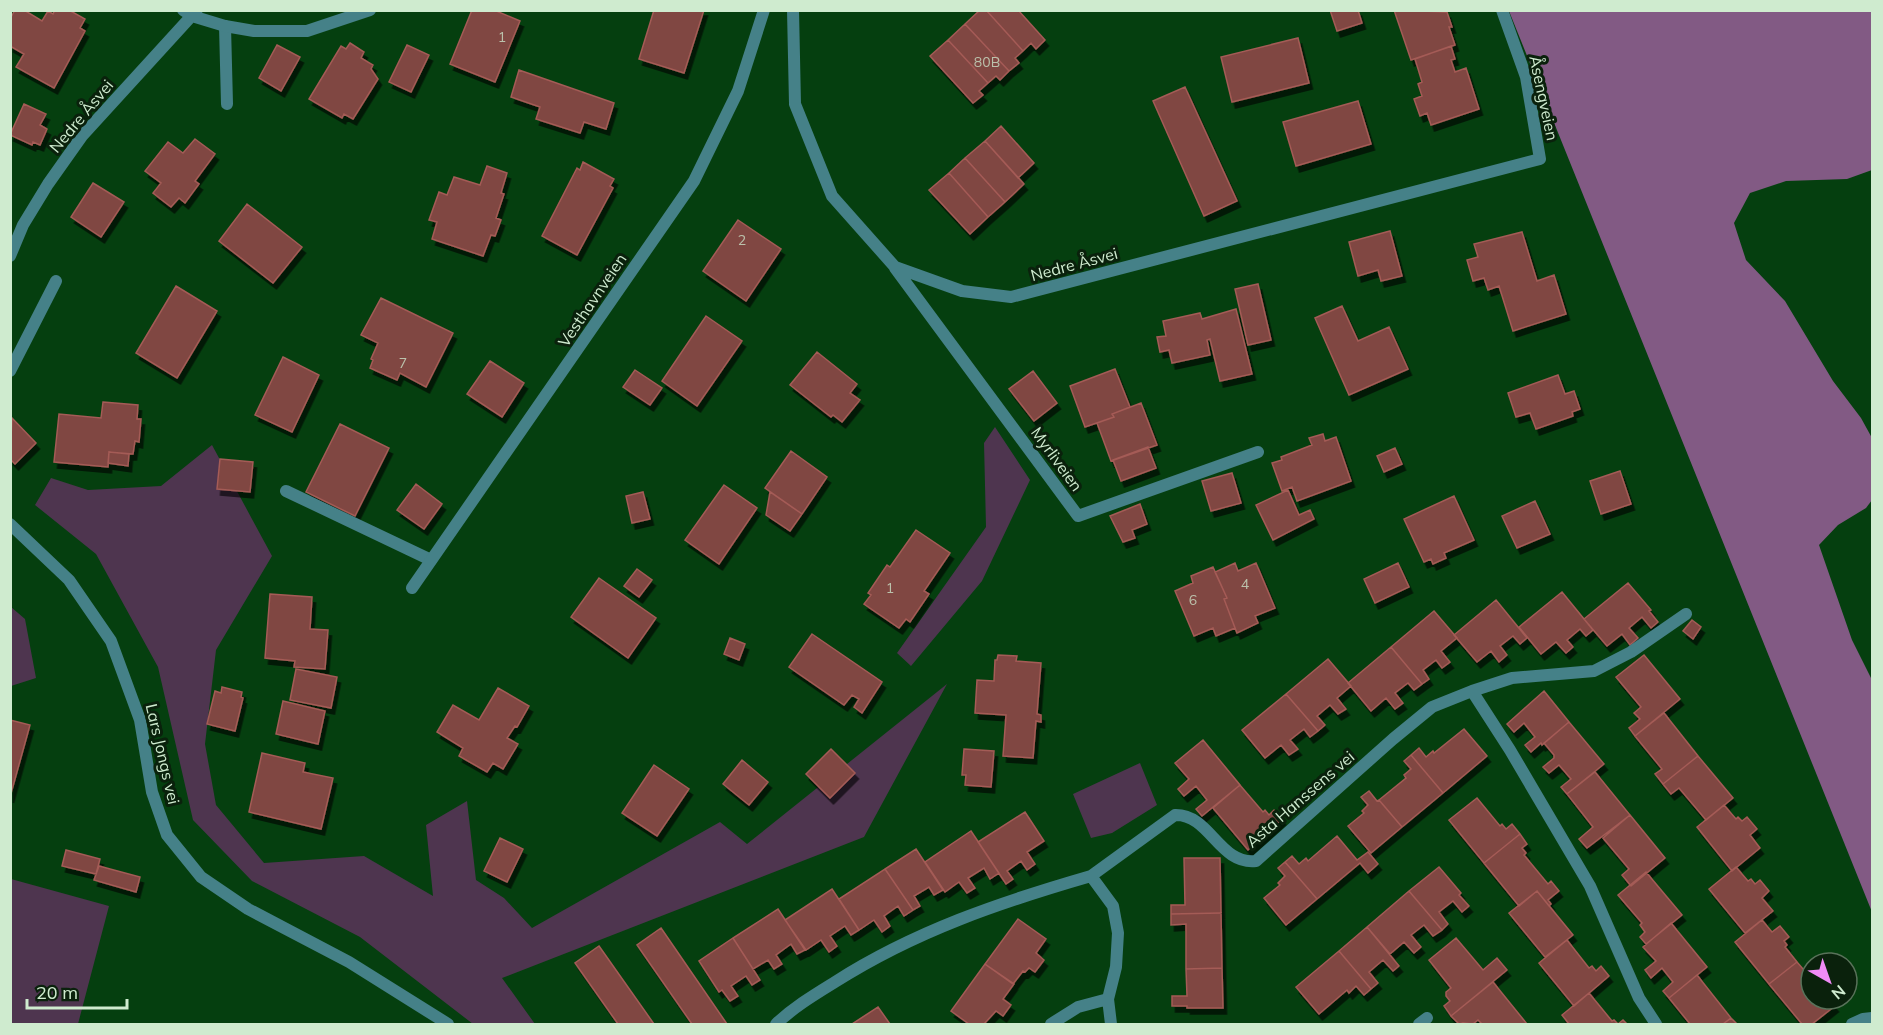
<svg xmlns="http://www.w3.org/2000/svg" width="1883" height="1035" font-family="Mulish,sans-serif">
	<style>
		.green { fill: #4e354f }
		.forest { fill: #825a84 }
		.building { fill: #804642; stroke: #a45b56; stroke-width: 1.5; filter: url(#shadow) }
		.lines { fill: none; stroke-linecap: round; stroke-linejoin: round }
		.lane { stroke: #458188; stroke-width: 12 }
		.street { stroke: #458188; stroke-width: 12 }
		.labels { text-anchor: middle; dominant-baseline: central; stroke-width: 6; stroke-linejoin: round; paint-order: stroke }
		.number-label { font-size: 14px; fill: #bbc2ac }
		.street-label { font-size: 16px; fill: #cfebcf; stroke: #0a210c }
	</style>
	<defs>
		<filter id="shadow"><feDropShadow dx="3.5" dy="6" stdDeviation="0" flood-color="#0009"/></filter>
	</defs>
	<rect width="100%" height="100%" fill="#053f0f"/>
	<path class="green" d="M995 427 1030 480 982 581 911 666 897 653 986 527 984 443Z
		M212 445 272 556 216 650 205 744 216 805 264 863 364 856 433 896 426 825 467 801 476 880 504 898 532 928 720 822 747 844 947 684 864 837 502 978 535 1024H473L360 937 252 881 193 820 158 667 96 554 35 505 51 478 88 490 161 486Z
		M11 607 25 619 36 678 11 686Z
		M1140 763 1157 805 1112 833 1091 838 1073 794Z
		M11 879 109 906 78 1024H11Z"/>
	<path class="forest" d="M1509 11H1872V170L1847 179 1786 181 1750 193 1734 223 1746 260 1785 301 1833 381 1861 418 1872 438V500L1866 508 1838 525 1819 545 1852 640 1872 680V912Z"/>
	<path class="building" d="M15 10H24L42 21 48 11 53 14 55 10H69L85 19 80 28 85 31 54 88 16 67 24 54 10 46V19Z
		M472 10H494L520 21 495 82 450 64Z
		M654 10H704L684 73 639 59Z
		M980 10H986L1023 51 1015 58 1019 63 1009 71 965 24Z
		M986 10H1018L1045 40 1036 49 1031 43 1023 51Z
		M1330 10H1358L1362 23 1337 31Z
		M1394 10 1447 12 1452 27H1449L1455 45 1411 60Z
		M965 24 1009 71 1000 80 996 76 988 83 948 40Z
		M1298 38 1309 83 1232 102 1221 57Z
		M948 40 988 83 979 91 983 95 973 103 930 56Z
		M350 43 364 52 361 58 373 65 371 69 378 79 353 119 344 114 342 118 309 99 341 46 346 49Z
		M277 45 300 57 281 91 259 78Z
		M407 45 429 55 411 92 389 82Z
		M1451 46 1455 59 1451 60 1455 72 1466 68 1479 109 1431 125 1427 113 1420 116 1414 99 1422 96 1418 84 1422 82 1415 59Z
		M519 70 614 103 606 129 584 122 580 133 536 119 540 107 511 97Z
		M1185 87 1237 201 1204 216 1153 101Z
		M1358 101 1371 144 1296 166 1283 122Z
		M24 104 46 114 40 125 47 129 40 145 33 142 32 145 10 135Z
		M1001 126 1034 163 1018 178 985 141Z
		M195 139 215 154 195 181 199 184 185 203 179 198 171 207 153 193 161 183 145 171 168 142 183 153Z
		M985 141 1024 184 1005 202 965 158Z
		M965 158 1005 202 988 217 949 173Z
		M583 162 614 179 610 186 613 188 577 255 542 236 577 168 580 170Z
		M487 166 507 173 501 193 504 194 496 218 501 220 495 236 491 235 483 256 432 239 437 222 429 220 439 192 447 195 454 177 480 185Z
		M949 173 988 217 970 234 929 190Z
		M93 183 124 202 101 237 71 217Z
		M247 204 302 247 273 283 219 241Z
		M738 220 781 249 746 301 703 271Z
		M1390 231 1402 276 1381 281 1378 270 1358 276 1349 242Z
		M1522 232 1537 281 1554 275 1566 314 1513 331 1499 286 1488 290 1484 278 1473 281 1467 260 1478 257 1474 244Z
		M1258 284 1271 340 1248 345 1235 289Z
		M176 286 217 311 177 378 136 353Z
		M381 298 453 333 426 387 400 373 397 380 370 368 373 360 371 359 378 343 361 335Z
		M1342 306 1358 341 1389 327 1408 369 1349 395 1315 318Z
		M1236 309 1252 374 1220 381 1210 339 1207 340 1210 355 1172 363 1169 350 1160 352 1157 337 1166 336 1163 321 1200 313 1202 319Z
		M706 316 742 341 697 406 662 381Z
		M817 352 857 384 850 393 860 400 842 422 833 415 831 417 790 385Z
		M283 357 319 375 292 432 255 415Z
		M490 361 524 383 502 417 467 394Z
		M1115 369 1130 407 1112 414 1114 417 1085 427 1070 386Z
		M635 370 662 388 650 405 623 387Z
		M1033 371 1057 403 1034 421 1009 389Z
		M1558 375 1565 394 1574 391 1580 409 1572 412 1573 416 1536 429 1530 413 1516 417 1508 393Z
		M103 402 138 405 137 419H141L139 442 135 441 133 454 109 452 108 467 54 462 59 414 101 418Z
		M1141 403 1157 445 1111 461 1097 423 1114 417 1112 414Z
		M12 418 36 443 15 464 10 459Z
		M340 424 389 448 355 516 306 492Z
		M1323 434 1325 441 1336 437 1351 481 1297 501 1292 487 1282 491 1272 463 1282 460 1281 457 1312 445 1309 438Z
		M1148 447 1156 468 1121 481 1113 460Z
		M1395 448 1402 464 1384 472 1377 456Z
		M791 451 827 477 802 514 765 488Z
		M109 452 129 454 128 466 108 463Z
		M220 459 253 462 250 492 217 489Z
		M1620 471 1631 504 1601 514 1590 481Z
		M1232 473 1241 503 1211 511 1202 481Z
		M416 484 442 504 424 529 397 510Z
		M724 485 757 508 719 564 685 540Z
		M1288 490 1299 515 1310 510 1314 519 1273 540 1256 505Z
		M643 492 650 519 632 523 626 496Z
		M770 492 802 514 790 531 766 515Z
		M1454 496 1474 540 1444 553 1446 558 1433 564 1431 559 1424 562 1404 519Z
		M1535 501 1550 534 1517 548 1502 516Z
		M1140 504 1147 524 1132 530 1135 538 1123 542 1110 516Z
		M916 530 950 553 924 591 929 594 910 622 906 619 899 628 864 604 871 595 868 593 887 565 890 567Z
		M1235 563 1238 571 1256 563 1275 608 1255 616 1258 623 1237 633 1224 599 1227 598 1215 572Z
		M1398 563 1409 587 1375 603 1364 579Z
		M1213 567 1227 598 1224 599 1235 628 1216 636 1213 628 1194 636 1175 591 1193 583 1191 576Z
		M637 569 652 580 639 597 624 586Z
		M599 578 656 618 628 658 571 617Z
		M1628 583 1651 610 1649 611 1658 622 1651 628 1642 617 1629 628 1638 638 1630 645 1622 634 1607 646 1584 619Z
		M1562 592 1593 630 1586 636 1580 629 1567 640 1573 647 1566 653 1556 642 1541 654 1519 627Z
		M270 594 312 597 310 629 328 630 325 669 294 667 295 661 265 658Z
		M1496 600 1527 638 1520 644 1513 636 1500 646 1507 655 1499 662 1491 651 1477 662 1454 635Z
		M1434 611 1457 638 1441 651 1450 662 1442 668 1436 660 1423 670 1429 679 1422 684 1391 647Z
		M1692 620 1701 627 1693 639 1683 631Z
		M812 634 882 682 862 713 854 707 859 699 852 695 844 705 789 667Z
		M730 638 745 644 739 660 724 654Z
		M1391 647 1422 684 1414 690 1408 683 1395 693 1403 703 1395 709 1386 698 1371 711 1348 683Z
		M998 655 1017 656 1016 661 1041 663 1037 714 1041 715V722L1036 721 1033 758 1003 756 1006 715 975 713 977 680 994 681 995 660H997Z
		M1644 655 1680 699 1635 736 1629 728 1640 719 1634 713 1641 707 1616 677Z
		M1328 659 1351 686 1337 698 1346 709 1338 714 1330 705 1317 716 1325 725 1318 731 1286 694Z
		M296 669 337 677 331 708 290 700Z
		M222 687 242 692 241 697 243 698 235 731 207 724 215 691 221 693Z
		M498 688 529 706 517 727 515 726 507 738 518 744 503 769 493 763 487 772 459 756 463 748 437 732 453 705 479 720Z
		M1544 691 1569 722 1542 745 1541 743 1531 752 1525 745 1535 737 1524 723 1514 732 1507 724Z
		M1286 694 1318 731 1310 737 1304 729 1290 740 1298 749 1289 755 1281 745 1265 758 1242 730Z
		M283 701 325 711 318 744 276 734Z
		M1664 713 1698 756 1663 784 1655 774 1662 769 1635 736Z
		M10 720 30 725 10 797Z
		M1569 722 1604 764 1567 794 1561 787 1571 779 1559 765 1549 773 1543 767 1554 758V755L1544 743Z
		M1464 729 1487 756 1443 793 1411 755 1419 748 1426 757 1433 751 1434 753Z
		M1203 740 1240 785 1202 816 1196 809 1207 800 1196 786 1184 796 1178 789 1189 779 1175 763Z
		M831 749 855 773 830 798 806 774Z
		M964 749 994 751 991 787 965 785 966 775H962Z
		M262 753 305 763 303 772 333 778 321 829 249 812Z
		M1411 755 1443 793 1402 827 1379 800 1406 778 1404 775 1411 769 1404 761Z
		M1698 756 1733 798 1706 820 1679 788 1671 794 1663 784Z
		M742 760 768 782 749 805 723 784Z
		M654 765 689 789 657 836 622 813Z
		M1595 772 1630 815 1587 848 1579 839 1593 827 1567 794Z
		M1239 784 1263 812 1265 810 1269 815 1274 810 1282 819 1248 850 1213 808 1240 785Z
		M1369 791 1377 801 1379 800 1402 827 1371 853 1348 826 1364 813 1362 811 1368 805 1361 797Z
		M1477 798 1500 826 1502 824 1506 829 1512 824 1520 834 1484 863 1449 820Z
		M1724 805 1736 819 1738 817 1742 821 1747 817 1757 829 1750 835 1760 848 1732 871 1697 827Z
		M1025 812 1044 841 1027 852 1035 864 1027 870 1021 861 1007 871 1013 879 1006 884 978 842Z
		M1630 815 1665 858 1631 886 1622 875 1629 869 1603 838Z
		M971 831 999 873 990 879 984 868 968 878 975 888 967 893 959 882 945 892 925 862Z
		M1520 834 1527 844 1522 848 1526 853 1524 855 1548 884 1551 881 1559 891 1548 900 1551 904 1549 906 1537 891 1519 906 1484 863Z
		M1337 836 1357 860 1368 852 1378 864 1368 873 1360 863 1317 899 1285 862 1292 856 1299 864 1306 858 1308 861Z
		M500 838 523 849 507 882 484 871Z
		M916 849 943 890 934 895 929 887 914 896 920 906 913 910 885 869Z
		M66 850 100 859 96 874 62 866Z
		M1184 858H1220L1221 913 1171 914V905H1185Z
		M1285 862 1317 899 1286 925 1264 898 1280 885 1278 883 1285 876 1278 868Z
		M99 866 140 877 136 892 94 880Z
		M1439 867 1461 893 1459 895 1469 906 1462 912 1453 901 1439 912 1448 924 1442 930 1409 891Z
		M1736 867 1748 881 1751 879 1755 884 1760 880 1769 891 1762 898 1773 911 1745 933 1709 889Z
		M885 869 913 910 904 916 898 906 884 916 890 926 882 932 874 920 859 930 839 899Z
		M1646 872 1682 915 1646 944 1640 937 1645 932 1640 925 1642 923 1618 895Z
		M832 889 859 930 851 935 845 926 830 936 837 946 829 952 821 940 806 950 785 920Z
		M1409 891 1442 930 1433 936 1424 925 1411 935 1421 947 1414 953 1404 942 1390 954 1367 927Z
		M1537 891 1573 935 1545 957 1509 913Z
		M778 909 805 950 797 954 791 944 776 955 782 964 774 969 768 960 753 969 733 938Z
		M1221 913 1222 968 1186 969V924L1171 925V914Z
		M1018 919 1046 939 1036 953 1044 960 1035 972 1029 968 1025 972 1023 971 1013 984 985 964Z
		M1762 920 1772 932 1780 926 1789 937 1784 941 1787 945 1785 947 1797 962 1769 984 1735 942Z
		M1671 923 1707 967 1669 998 1663 991 1673 982 1662 968 1651 978 1645 970 1656 961 1643 947Z
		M1367 927 1399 966 1393 971 1383 960 1369 972 1378 983 1371 989 1339 951Z
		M661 928 727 1024H692L637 945Z
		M733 938 760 980 752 985 746 976 731 986 738 996 730 1001 722 990 719 992 699 961Z
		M1456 938 1483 970 1497 958 1507 970 1451 1016 1444 1006 1450 1001 1446 996V992L1451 988 1429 960Z
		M1567 940 1589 968 1592 966 1596 971 1601 966 1609 976 1574 1006 1539 963Z
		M599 946 654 1024H618L575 963Z
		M1339 951 1371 989 1364 995 1356 986 1349 993 1347 990 1319 1014 1296 987Z
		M1797 962 1809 976 1811 974V999H1829L1835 1006 1812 1024H1802L1769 984Z
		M985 964 1014 984 1003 999 1011 1005 1003 1016 996 1011 984 1024H969L951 1011Z
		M1222 968 1223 1008H1187V1006H1172V996H1187L1186 969Z
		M1697 975 1731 1018 1723 1024H1690L1669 998Z
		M1493 982 1527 1024H1482L1478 1020 1473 1024 1463 1023 1459 1024 1451 1016Z
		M1589 993 1612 1021 1614 1020 1618 1024 1623 1020 1627 1024H1569L1562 1015Z
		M878 1007 890 1024H852Z
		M1731 1018 1737 1024H1723Z"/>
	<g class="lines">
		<path class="lane" d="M225 26 227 104
			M10 371 56 281
			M286 491 431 560"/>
		<path class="street" d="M183 10 192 16 225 26 254 31H307L370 10
			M793 10 795 104 832 196 895 267 962 291 1011 297 1540 159 1526 77 1502 10
			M10 256 23 225 48 184 82 136 197 10
			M895 268 1078 516 1258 452
			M10 524 69 580 111 641 140 720 152 792 167 835 201 877 248 909 349 962 448 1024
			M412 588 694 181 738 91 764 10
			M1472 691 1510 750 1590 886 1639 998 1656 1024
			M1091 876 1175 815C1210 814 1219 865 1256 861L1393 739 1432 707 1472 691 1512 678 1594 671 1631 652 1686 614
			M776 1024C794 1007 814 995 835 982 915 931 1001 902 1091 876L1113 906 1118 933 1116 967 1108 999 1111 1024
			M1051 1024 1078 1007 1108 999
			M1419 1024 1427 1018
			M1852 1024 1863 1019 1872 1018"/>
	</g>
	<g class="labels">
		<g class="number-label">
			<text x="502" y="37">1</text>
			<text x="987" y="62">80B</text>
			<text x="742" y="240">2</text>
			<text x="403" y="363">7</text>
			<text x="1245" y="584">4</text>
			<text x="890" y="588">1</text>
			<text x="1193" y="600">6</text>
		</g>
		<g class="street-label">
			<text transform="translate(1544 98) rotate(78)">Åsengveien</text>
			<text transform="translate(81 116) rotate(-50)">Nedre Åsvei</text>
			<text transform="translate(1074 264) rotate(-15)">Nedre Åsvei</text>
			<text transform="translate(592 300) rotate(-56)">Vesthavnveien</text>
			<text transform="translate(1057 459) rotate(54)">Myrliveien</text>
			<text transform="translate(163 754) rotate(77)">Lars Jongs vei</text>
			<text transform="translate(1300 799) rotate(-41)">Asta Hanssens vei</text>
		</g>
	</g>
	<rect width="1883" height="1035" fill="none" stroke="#cfebcf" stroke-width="24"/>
	<g transform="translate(1829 981) rotate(140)"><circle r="28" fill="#0a210c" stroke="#59725a" stroke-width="1.5"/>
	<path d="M0-4.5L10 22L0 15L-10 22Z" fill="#f08bf6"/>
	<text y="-9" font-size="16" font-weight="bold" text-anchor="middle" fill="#cfebcf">N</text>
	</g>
	<path d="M27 999v9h100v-9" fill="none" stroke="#cfebcf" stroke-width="3"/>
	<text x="36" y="999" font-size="18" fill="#cfebcf" stroke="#0a210c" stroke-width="4.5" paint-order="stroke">20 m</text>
</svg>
